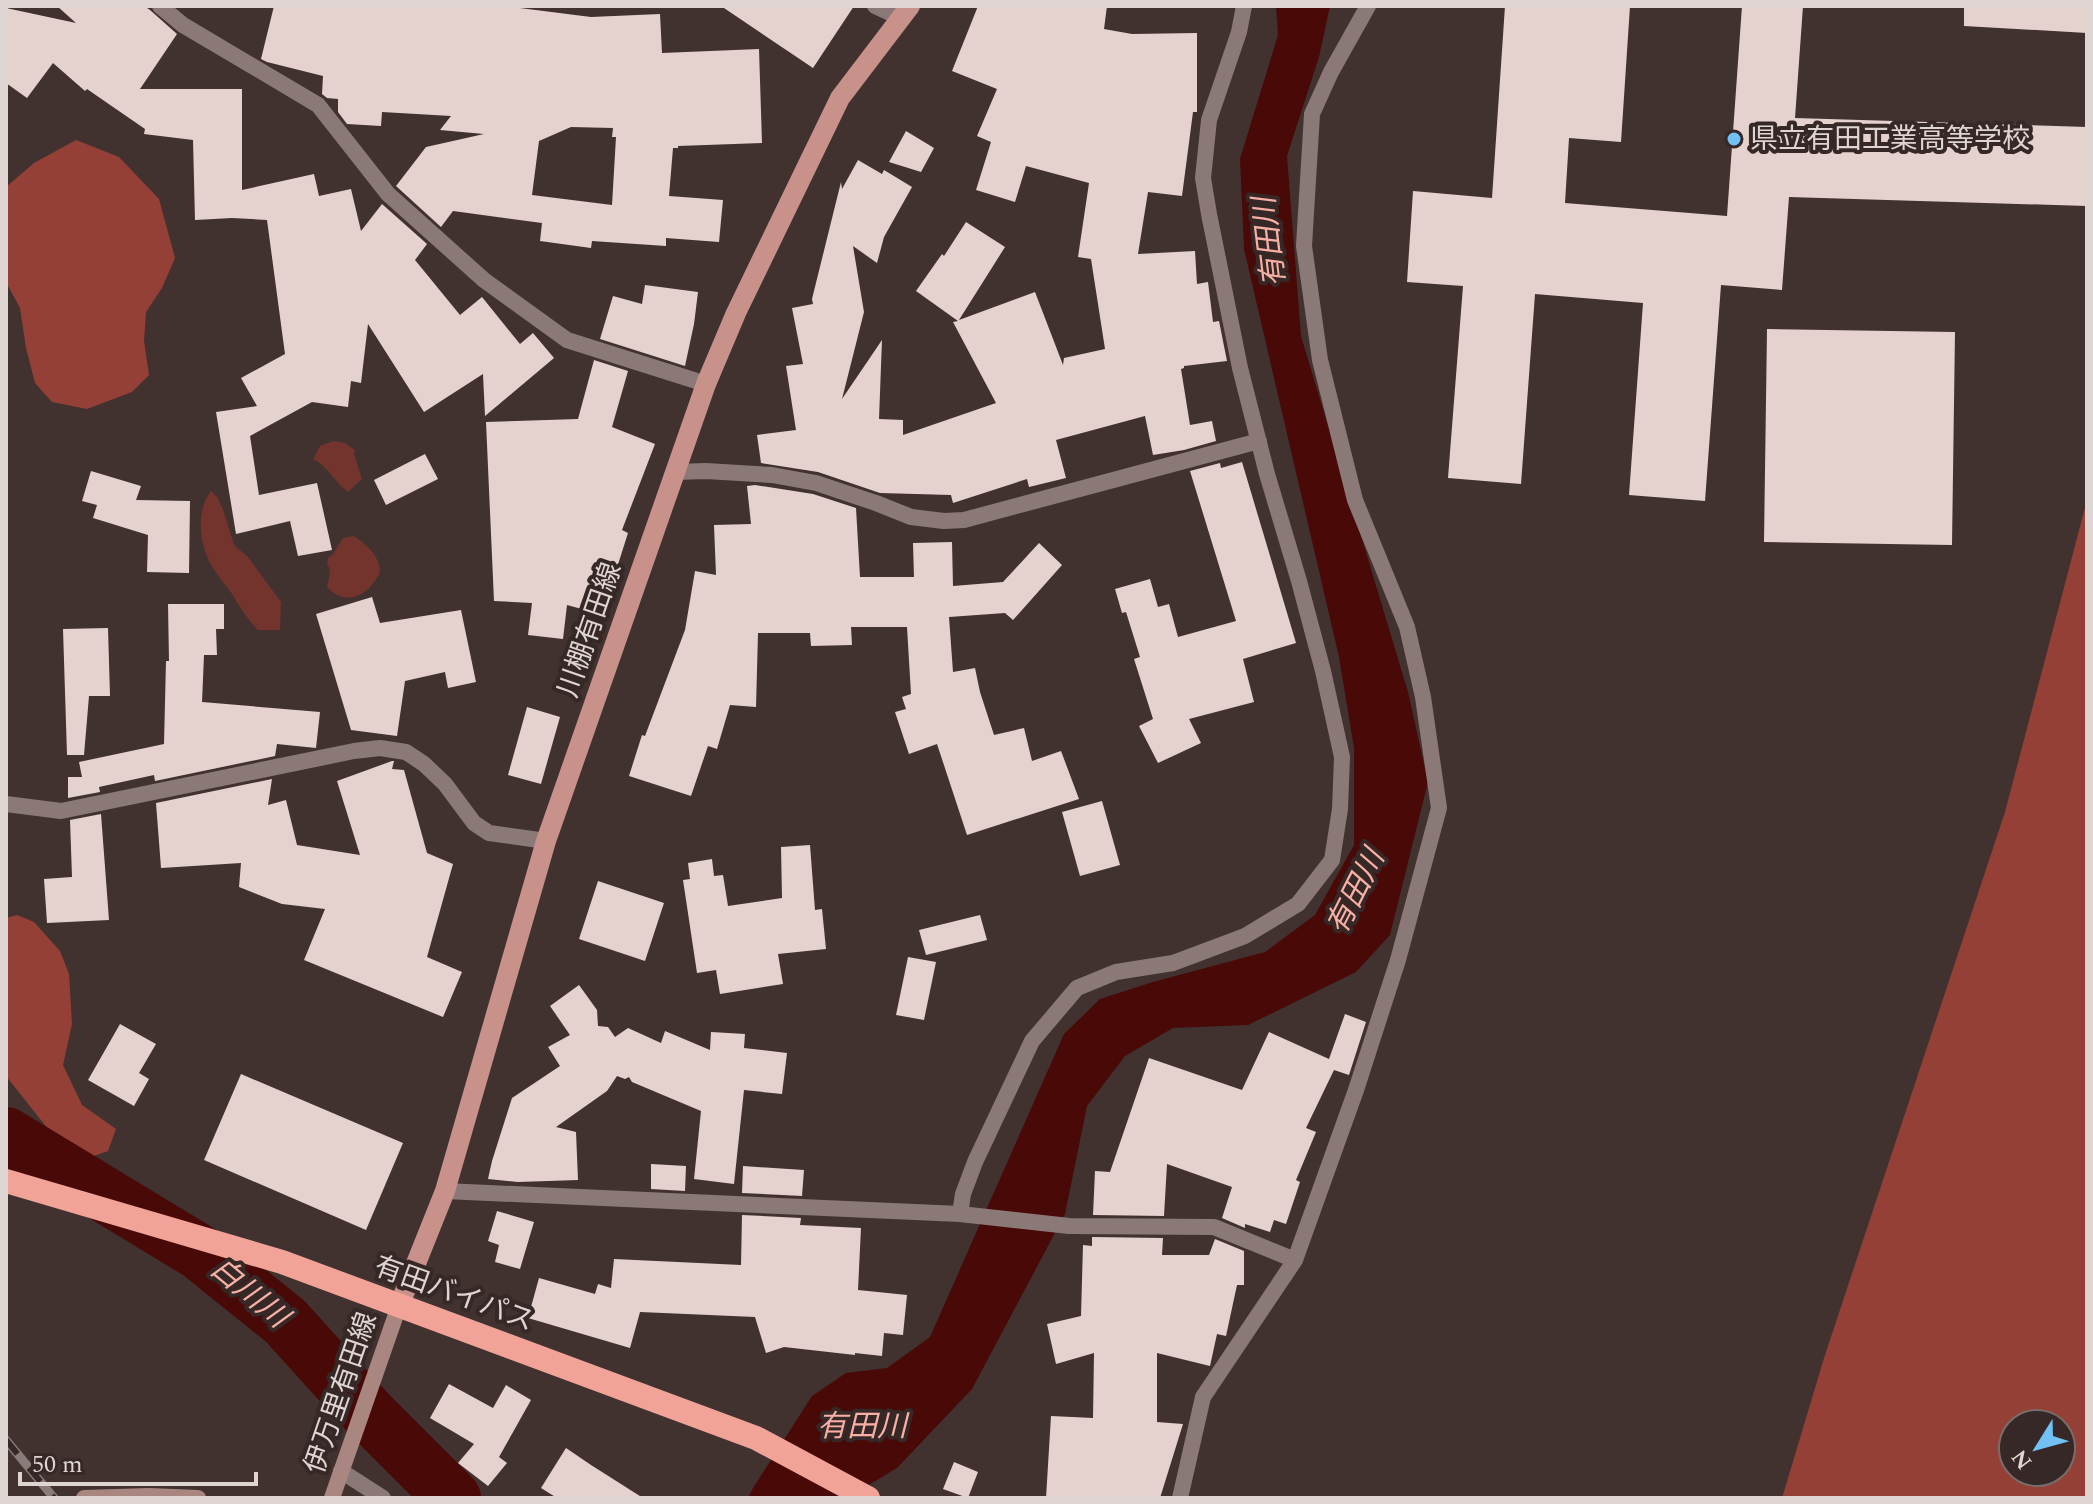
<svg xmlns="http://www.w3.org/2000/svg" width="2093" height="1504" font-family="Spectral,'Noto Sans JP',serif">
	<style>
		.green { fill: #72342c }
		.forest { fill: #954036; fill-rule: evenodd }
		.water { fill: #480907 }
		.lines { fill: none; stroke-linecap: round; stroke-linejoin: round }
		.river { stroke: #480907; stroke-width: 56 }
		.building { fill: #e5d2cf; fill-rule: evenodd }
		.street { stroke: #8b7977; stroke-width: 16 }
		.secondary { stroke: #aa8681; stroke-width: 16 }
		.primary { stroke: #c8928b; stroke-width: 20 }
		.highway { stroke: #f1a398; stroke-width: 24 }
		.rail-casing { stroke: #887b79; stroke-width: 9 }
		.rail { stroke: #362826; stroke-width: 6; stroke-dasharray: 18; stroke-linecap: butt }
		.poi-dot { fill: #71c1f5; stroke: #362826; stroke-width: 3 }
		.labels { text-anchor: middle; dominant-baseline: central; stroke-width: 8; stroke-linejoin: round; paint-order: stroke }
		.poi-label { font-size: 28px; fill: #ded4d2; stroke: #362826; text-anchor: start }
		.street-label { font-size: 28px; fill: #ded4d2; stroke: #362826 }
		.water-label { font-size: 30px; font-style: italic; fill: #f8afa4; stroke: #362826 }
	</style>
	<rect width="100%" height="100%" fill="#413230"/>
	<path class="green" d="M333 441 345 443 355 450 354 454 362 479 348 492C334 482 330 468 313 459L320 446Z
		M211 491 217 497 223 509 234 545 248 557 281 602 280 630H258C247 619 240 607 232 594 225 584 216 574 210 563 199 541 196 511 211 491Z
		M354 536C365 543 380 556 380 571 380 575 376 579 374 582 362 600 341 603 327 587L329 578 330 569 327 564 328 558 333 554 343 538Z"/>
	<path class="forest" d="M76 140 119 157 159 199 175 258 162 288 146 312 144 341 149 375 132 392 87 409 52 402 35 383 26 348 20 308 6 282V187L34 163Z
		M2087 500V1498H1782L1824 1358 2005 812ZM2013 1424H2061V1472H2013Z
		M17 915 34 922 60 951 69 974 72 1024 63 1065 82 1105 116 1129 108 1151 88 1158 52 1134 6 1076V918Z"/>
	<path class="water" d="M1276 6H1330L1319 57 1287 156 1301 336 1408 692 1428 782 1390 935 1356 972 1248 1025 1173 1028 1125 1056 1087 1106 1065 1214 972 1389 897 1468 847 1498H748L753 1488 812 1396 846 1373 887 1368 930 1337 1064 1034 1100 999 1153 982 1265 952 1315 915 1354 845V748L1339 657 1244 249 1240 159 1278 35Z"/>
	<g class="lines">
		<path class="river" d="M6 1135 199 1252 285 1321 369 1414 453 1498"/>
	</g>
	<path class="building" d="M57 6H144L150 10 177 34 140 89H242V190L314 174 319 196 351 189 361 231 382 204 427 244 415 260 460 315 482 297 520 344 533 333 554 358 485 416 483 374 424 412 368 324 361 383 351 381 348 407 312 402 250 436 259 495 317 483 332 550 298 556 290 521 236 534 216 412 257 406 241 378 285 354 267 220 232 218 195 220 193 140 144 134 145 129 87 89 85 91 53 63 27 98 6 83V8L76 23Z
		M274 6H504L591 17 660 14 662 53 759 49 762 143 678 146V148H673L669 196 723 200 719 242 666 238V246L592 241 591 248 540 241 542 223 453 211 441 227 396 186 426 147 484 134 440 130 451 116 382 112 381 126 347 124 338 112V99L327 98 322 94 323 76 267 62 261 59ZM571 127 613 128 612 137H616L612 205 532 195 539 141Z
		M721 6H854L813 68Z
		M978 6H1107L1104 29 1132 34 1197 33V112H1193L1182 196 1148 192 1138 254 1195 251 1197 284 1208 282 1213 322 1219 321 1227 361 1184 366V368L1181 369 1190 425 1212 421 1216 441 1184 450 1153 455 1145 416 1056 440 1066 478 1029 487 1027 479 953 503 951 495 880 493 818 472 761 463 757 435 796 430 786 366 803 364 792 308 813 304 812 299 841 182 842 189 858 160 882 174 884 170 912 187 884 237 877 263 853 246 864 312 842 399 882 340 879 419 903 420V435L996 403 953 322 958 321 916 291 942 254 944 256 966 222 1005 247 959 320 1035 292 1063 365 1064 358 1105 349 1091 259 1078 257 1089 183 1026 166 1015 202 976 190 991 142 977 136 997 89 952 71Z
		M1505 6H1630L1621 142 1569 138 1565 203 1727 216 1742 6H1803L1795 118 2087 127V206L1789 197 1782 290 1721 285 1705 501 1629 495 1643 303 1535 294 1521 484 1448 478 1463 286 1407 282 1413 191 1492 198Z
		M1964 6H2087V33L1964 26Z
		M906 131 934 148 921 172 889 162Z
		M645 285 698 292 694 324 685 366 600 339 613 296 642 304Z
		M1767 329 1955 332 1952 545 1764 542Z
		M594 360 628 371 612 427 655 444 622 530 628 533 614 577 609 576 600 614 567 605 563 639 528 635 532 603 494 601 486 422 578 419Z
		M425 454 438 479 386 505 374 480Z
		M1242 462 1296 643 1243 659 1254 702 1189 719 1201 743 1158 763 1139 726 1153 719 1134 659 1140 657 1126 612 1122 613 1115 589 1150 579 1158 607 1169 604 1178 637 1236 621 1190 471 1220 463 1221 468Z
		M91 471 141 486 136 500 190 501 189 573 147 572 148 535 93 518 97 505 82 501Z
		M755 485 813 494 856 508 860 577H914L913 543 952 542 953 586 1003 582 1039 543 1062 565 1013 620 1005 613 949 617 953 672 975 668 980 692 994 735 1024 728 1032 761 1061 751 1079 799 967 835 937 744 909 754 895 712 906 709 902 697 911 694 907 627H851L852 645 811 646 810 633H758L756 707 730 705 717 749 708 746 691 796 629 776 642 735 645 736 685 630 695 571 716 575 714 525 751 524 747 486Z
		M372 597 380 623 461 610 476 682 448 688 445 672 405 681 397 736 351 730 316 614Z
		M168 604H224V629H216L217 655H204L202 702 320 712 316 748 277 744 275 756 155 781 154 775 99 787 100 792 68 798V777H82L79 762 164 744 166 661H169Z
		M108 628 110 696H89L84 755H67L63 629Z
		M527 707 560 717 541 784 508 775Z
		M392 761H394L392 769 404 770 427 853 453 864 427 957 462 972 443 1017 304 960 325 909 282 904 239 887 241 863 161 868 156 803 272 779 268 805 286 800 297 845 360 855 337 781Z
		M1102 801 1120 865 1080 876 1062 812Z
		M101 814 109 920 47 923 44 879 72 877 70 820Z
		M810 845 815 910 822 909 826 949 778 954 783 984 720 994 716 970 697 973 683 880 690 879 688 863 712 859 714 876 723 875 728 906 782 898 781 847Z
		M598 881 664 903 645 961 579 939Z
		M980 915 987 940 926 955 919 930Z
		M908 957 936 962 924 1020 896 1015Z
		M579 985 597 1010 598 1026 608 1027 615 1037 628 1028 661 1043 665 1031 710 1050 711 1032 745 1034 744 1048 787 1053 782 1094 744 1090 734 1184 694 1179 701 1111 632 1082 629 1077 625 1079 617 1076 607 1091 556 1127 576 1132 578 1180 518 1182 488 1179 492 1161 512 1098 560 1066 548 1047 570 1035 550 1006Z
		M1345 1014 1366 1022 1349 1075 1334 1070 1306 1128 1316 1132 1296 1180 1300 1182 1286 1224 1274 1220 1270 1232 1245 1224V1228L1222 1218 1232 1187 1167 1164 1164 1216 1093 1215 1095 1171 1110 1172 1149 1058 1242 1090 1269 1032 1329 1059Z
		M120 1024 156 1044 139 1073 149 1079 134 1106 88 1080Z
		M241 1074 403 1143 366 1230 204 1160Z
		M651 1164 686 1166 685 1191 651 1189Z
		M743 1166 804 1170 802 1196 742 1193Z
		M497 1211 534 1222 520 1269 495 1262 499 1245 488 1241Z
		M742 1215 801 1218 800 1225 861 1228 858 1290 907 1295 903 1335 884 1333 882 1356 855 1353V1355L784 1347 766 1353 755 1317 640 1312 630 1348 528 1318 539 1278 595 1294 598 1284 611 1288 614 1259 741 1265Z
		M1092 1237 1163 1238 1162 1255H1209L1215 1239 1244 1251V1285H1237L1226 1336 1217 1334 1210 1366 1157 1353V1422L1183 1424 1160 1498H1046L1051 1416 1093 1418 1094 1353 1056 1364 1047 1324 1081 1316 1083 1245 1092 1246Z
		M449 1384 493 1408 506 1385 531 1400 499 1457 507 1463 488 1486 458 1463 474 1444 430 1418Z
		M566 1448 591 1465 643 1498H557L541 1488Z
		M954 1462 978 1472 968 1498 943 1489Z"/>
	<g class="lines">
		<path class="street" d="M160 6 183 25 318 105 388 194 484 280 567 340 706 384
			M875 6 901 18
			M675 472 706 471 772 475 816 483 876 503 911 517 944 521 964 520 1259 441
			M6 804 61 811 354 751 380 748 406 752 424 764 445 784 474 823 489 833 546 841
			M445 1191 960 1214 1069 1226 1214 1227 1295 1260
			M960 1214 963 1194 975 1162 1032 1041 1077 988 1116 972 1173 963 1245 936 1298 904 1332 860 1340 809 1342 757 1323 671 1299 581 1267 474 1240 368 1209 214 1203 178 1209 120 1239 32 1244 6
			M341 1471 383 1498
			M1180 1498 1203 1397 1295 1260 1356 1090 1398 960 1439 808 1423 697 1407 627 1355 500 1320 360 1304 246 1312 114 1331 72 1368 6"/>
		<path class="secondary" d="M84 1498 149 1496 198 1498
			M332 1498 399 1306"/>
		<path class="primary" d="M399 1306 445 1191 546 841 706 384 736 313 840 98 910 6"/>
		<path class="highway" d="M6 1181 282 1262 756 1438 868 1498"/>
		<defs>
			<path id="rail" d="M6 1440 54 1498"/>
		</defs>
		<use href="#rail" class="rail-casing"/>
		<use href="#rail" class="rail"/>
	</g>
	<circle class="poi-dot" cx="1734" cy="139" r="8"/>
	<g class="labels">
		<g class="poi-label">
			<text x="1750" y="139">県立有田工業高等学校</text>
		</g>
		<g class="street-label">
			<text transform="translate(590 630) rotate(-71)">川棚有田線</text>
			<text transform="translate(454 1294) rotate(20)">有田バイパス</text>
			<text transform="translate(341 1393) rotate(-71)">伊万里有田線</text>
		</g>
		<g class="water-label">
			<text transform="translate(1270 242) rotate(-97)">有田川</text>
			<text transform="translate(1356 892) rotate(-63)">有田川</text>
			<text transform="translate(249 1293) rotate(40)">白川川</text>
			<text x="862" y="1427">有田川</text>
		</g>
	</g>
	<rect width="2093" height="1504" fill="none" stroke="#ded4d2" stroke-width="16"/>
	<g transform="translate(2037 1448) rotate(233)"><circle r="38" fill="#362826" stroke="#796d6b" stroke-width="2"/>
	<path d="M0-6L14 30L0 20L-14 30Z" fill="#71c1f5"/>
	<text y="-12" font-size="22" font-weight="bold" text-anchor="middle" fill="#ded4d2">N</text>
	</g>
	<path d="M20 1472v12h236v-12" fill="none" stroke="#ded4d2" stroke-width="4"/>
	<text x="32" y="1472" font-size="24" fill="#ded4d2" stroke="#362826" stroke-width="6" paint-order="stroke">50 m</text>
</svg>
